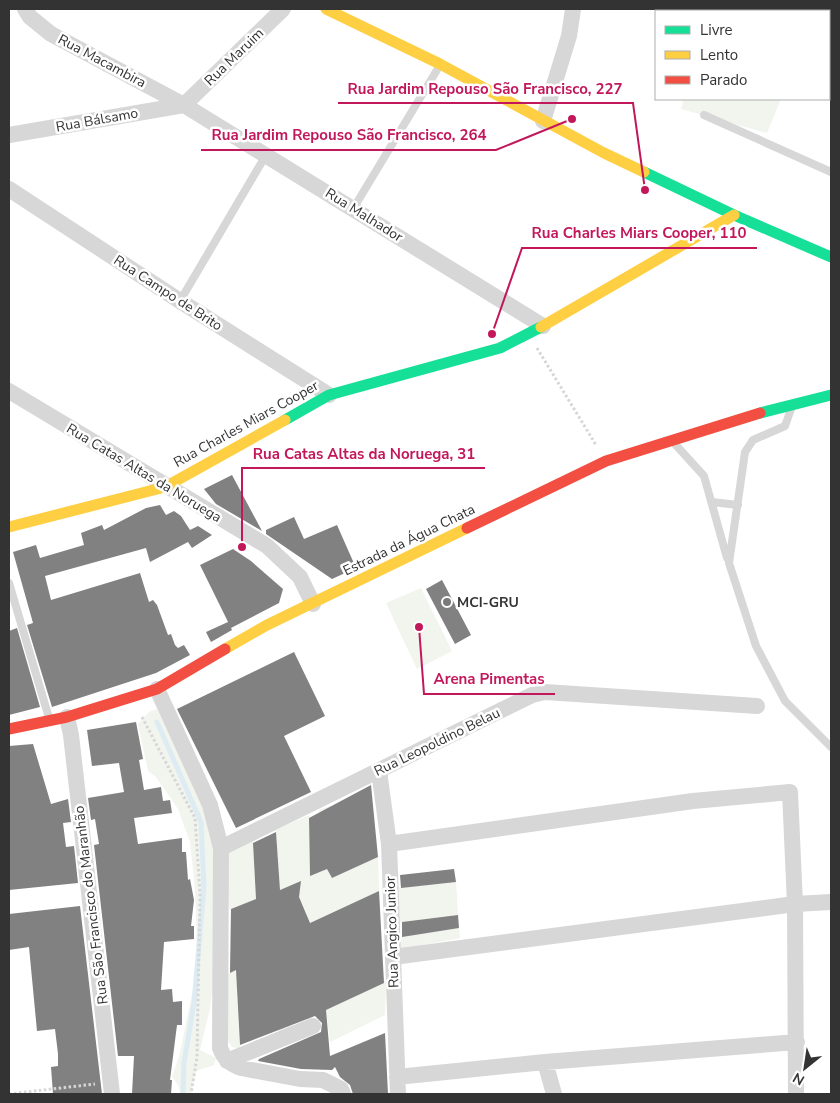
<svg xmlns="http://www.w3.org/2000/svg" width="840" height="1103" font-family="'Nunito Sans',sans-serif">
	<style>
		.green { fill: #f1f5ed }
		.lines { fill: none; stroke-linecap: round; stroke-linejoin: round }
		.stream { stroke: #ddebf3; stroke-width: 5 }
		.building { fill: #818181 }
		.path { stroke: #d6d6d6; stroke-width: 3; stroke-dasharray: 2.5 2.5; stroke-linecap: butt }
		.lane { stroke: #d7d7d7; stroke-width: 8 }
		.street { stroke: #d7d7d7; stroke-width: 16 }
		.fast { stroke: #16e098; stroke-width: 11 }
		.slow { stroke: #ffcf43; stroke-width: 11 }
		.jam { stroke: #f24e42; stroke-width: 11 }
		.poi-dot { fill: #7a7a7a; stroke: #fff; stroke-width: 2 }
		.labels { text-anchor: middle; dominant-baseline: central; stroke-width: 5; stroke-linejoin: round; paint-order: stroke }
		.street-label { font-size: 14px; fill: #333; stroke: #fff }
		.poi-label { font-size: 14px; font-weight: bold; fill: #333; stroke: #fff; text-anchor: start }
		.leader { fill: none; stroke: #c2185b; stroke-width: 2 }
		.callout-dot { fill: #c2185b; stroke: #fff; stroke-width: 2 }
		.callout-label { font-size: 15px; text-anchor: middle; font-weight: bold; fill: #c2185b; stroke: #fff; stroke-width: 5; stroke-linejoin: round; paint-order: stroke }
	</style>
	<rect width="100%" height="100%" fill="#fff"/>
	<path class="green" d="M706 9H806L805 11H707Z
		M684 99H781L767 133 681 109Z
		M421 588 452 651 417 669 386 603Z
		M157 709 212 826 215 865V966L210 1009 200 1050 216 1058 214 1065 196 1071 191 1094H180L179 1087 172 1076 179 1057 194 984 198 975 195 889 190 842 178 809 156 777 148 771 138 724 149 712Z
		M330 806 334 863 326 867 332 878 378 857 379 891 300 927V918L306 913 302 903 297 906 299 882 280 890 276 830 309 815 310 875 323 871 319 810Z
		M253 840 256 899 229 910 227 850Z
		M456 882 458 915 396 923 395 888Z
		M459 928 460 938 401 949 398 937Z
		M284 950 289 974 291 1029 279 1032 275 980 237 994 240 1049 232 1047 228 1041 227 974Z
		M386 981 385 1015 330 1042 326 1010Z"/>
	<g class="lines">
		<path class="stream" d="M157 722 201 822 204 887 194 1003 184 1063 183 1094"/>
	</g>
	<path class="building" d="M232 475 262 531 216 504 204 489Z
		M160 505 166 515 174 511 181 516 190 530 198 526 212 535 192 548 188 542 150 562 146 548 45 576 51 600 140 573 149 602 153 600 157 605 168 635 171 634 175 645 178 648 184 645 190 655 156 673 52 707 27 625 33 623 13 552 36 545 40 558 84 545 81 533 102 525 104 530 146 508Z
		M294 517 304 539 337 525 356 568 332 579 266 534V530Z
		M233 549 251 561 283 589 279 603 231 628 200 565Z
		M442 580 471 635 455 644 426 589Z
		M228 622 232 630 211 642 206 632Z
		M17 628 40 707 9 715V631Z
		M294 652 325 716 284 736 311 792 236 828 177 709Z
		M136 722 143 759 139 760 144 790 161 787 163 801 170 800 172 813 134 818 138 844 182 838V852H186L188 880 190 879 194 900 191 926H194V939L164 942 161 990 172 989 173 1002 182 1001V1025H177L170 1080H172L171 1094H132L134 1056H118L94 845 99 844 95 819 91 820 88 798 124 792 119 763 92 766 87 730Z
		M33 744 51 804 68 799 71 822 63 823 66 847 74 846 78 883 9 890V746Z
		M371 785 378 857 332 878 327 869 310 876 309 818Z
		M276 832 280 890 301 881 299 897 310 923 379 891 384 983 326 1010 330 1056 385 1033 388 1094H353L350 1085 340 1077 335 1067 332 1070 301 1069 258 1061 259 1059 321 1032 322 1023 315 1016 240 1045 236 970 230 973 231 909 256 899 253 843Z
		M454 869 456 882 401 888 400 875Z
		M80 906 102 1094H53L51 1067 58 1066V1054L55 1029 37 1031 29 947 9 950V914Z
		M458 915 459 928 402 937V922Z"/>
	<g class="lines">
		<path class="path" d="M537 348 596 445
			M142 717 195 818 200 893 197 1057 191 1094
			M9 1094 95 1084"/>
		<path class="lane" d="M704 115 831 172
			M353 209 440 65
			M180 301 266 155
			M791 409 785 426 753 440 745 452 729 563 756 646 785 701 831 747
			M674 443 704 476 727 558
			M712 502 738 505
			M9 583 49 718"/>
		<path class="street" d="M25 9 30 17 51 34 184 105 543 326
			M184 105 283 9
			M543 121 569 36 573 9
			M9 135 184 105
			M9 189 180 301 329 395
			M9 391 267 546 300 577 313 604
			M157 689 210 805 221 848 220 1048C224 1059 230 1064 241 1068L300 1079 323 1080 341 1089 343 1094
			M67 717 71 735 112 1094
			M379 771 389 844 398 1094
			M389 844 693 801 790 792 795 904 796 1094
			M221 848 532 695 545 692 757 706
			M393 957 795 904 831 902
			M227 1061 313 1026
			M545 1062 554 1094
			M397 1077 545 1062 797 1042"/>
		<path class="fast" d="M644 172 734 215 831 257
			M760 413 831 395
			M285 420 329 395 500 348 541 327"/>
		<path class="slow" d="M326 9 440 64 604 153 644 172
			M541 327 734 215
			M9 527 165 487 285 420
			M225 649 267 625 467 528"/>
		<path class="jam" d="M467 528 606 461 760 413
			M9 729 67 717 157 689 225 649"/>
	</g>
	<circle class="poi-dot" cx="447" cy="602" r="5"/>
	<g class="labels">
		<g class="street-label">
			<text transform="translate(234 57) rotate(-44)">Rua Maruim</text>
			<text transform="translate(102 61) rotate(28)">Rua Macambira</text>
			<text transform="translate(97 120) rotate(-10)">Rua Bálsamo</text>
			<text transform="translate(364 215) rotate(32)">Rua Malhador</text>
			<text transform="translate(168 293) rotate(33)">Rua Campo de Brito</text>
			<text transform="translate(246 424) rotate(-29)">Rua Charles Miars Cooper</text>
			<text transform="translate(144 473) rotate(31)">Rua Catas Altas da Noruega</text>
			<text transform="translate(409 540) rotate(-26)">Estrada da Água Chata</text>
			<text transform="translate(437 742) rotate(-26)">Rua Leopoldino Belau</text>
			<text transform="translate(91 905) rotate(-97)">Rua São Francisco do Maranhão</text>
			<text transform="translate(392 932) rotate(-92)">Rua Angico Junior</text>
		</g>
		<g class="poi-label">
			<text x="457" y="602">MCI-GRU</text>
		</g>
	</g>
	<path class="leader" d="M645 190L633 103H338M572 119L496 150H201M492 334L522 248H757M242 547L242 468H485M419 627L424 694H555"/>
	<g class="callout-dot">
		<circle cx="645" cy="190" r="5"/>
		<circle cx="572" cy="119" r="5"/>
		<circle cx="492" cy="334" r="5"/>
		<circle cx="242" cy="547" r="5"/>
		<circle cx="419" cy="627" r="5"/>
	</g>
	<g class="callout-label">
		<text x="485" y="94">Rua Jardim Repouso São Francisco, 227</text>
		<text x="349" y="140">Rua Jardim Repouso São Francisco, 264</text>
		<text x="639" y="238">Rua Charles Miars Cooper, 110</text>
		<text x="364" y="459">Rua Catas Altas da Noruega, 31</text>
		<text x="489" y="684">Arena Pimentas</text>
	</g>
	<rect width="840" height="1103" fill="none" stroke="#333333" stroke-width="20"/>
	<rect x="655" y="10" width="175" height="90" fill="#ffffff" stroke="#adadad"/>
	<rect x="665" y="26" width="25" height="8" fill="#16e098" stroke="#adadad"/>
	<text x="700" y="35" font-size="15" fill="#333333">Livre</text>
	<rect x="665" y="51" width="25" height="8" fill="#ffcf43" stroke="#adadad"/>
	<text x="700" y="60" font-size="15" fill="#333333">Lento</text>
	<rect x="665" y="76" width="25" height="8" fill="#f24e42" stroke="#adadad"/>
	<text x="700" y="85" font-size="15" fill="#333333">Parado</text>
	<g transform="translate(805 1068) rotate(210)" stroke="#ffffff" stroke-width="4" paint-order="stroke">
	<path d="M0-4L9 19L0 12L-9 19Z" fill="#333333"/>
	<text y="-8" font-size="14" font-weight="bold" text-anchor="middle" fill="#333333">N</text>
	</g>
</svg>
